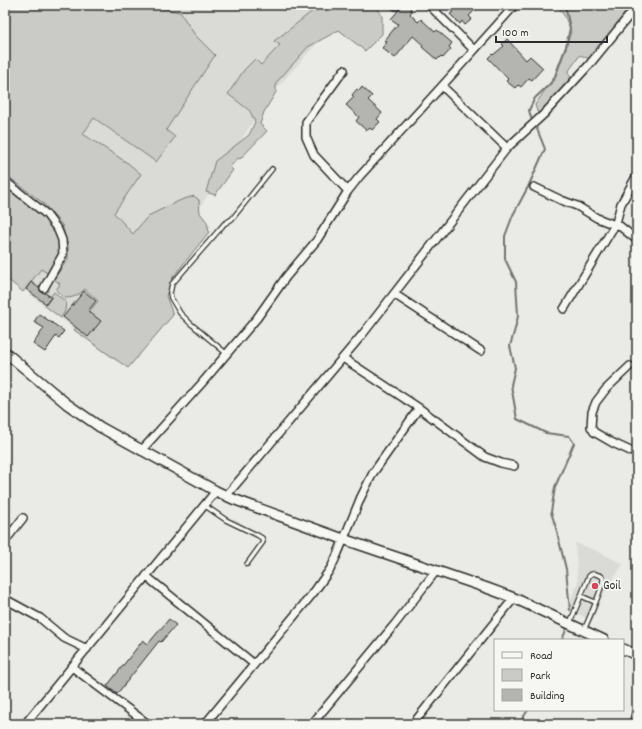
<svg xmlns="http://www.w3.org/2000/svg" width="642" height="729" font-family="Dekko,sans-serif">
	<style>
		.built { fill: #dadad6 }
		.green { fill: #cacac7; stroke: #7a7a79 }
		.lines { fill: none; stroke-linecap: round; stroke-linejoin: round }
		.stream { stroke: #727270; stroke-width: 2 }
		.building { fill: #b4b4b1; stroke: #2b2b2b }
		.service-casing { stroke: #2b2b2b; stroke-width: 6 }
		.minor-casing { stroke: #2b2b2b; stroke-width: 10 }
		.tertiary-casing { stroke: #2b2b2b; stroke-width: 12 }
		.service { stroke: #f6f6f2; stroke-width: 3.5 }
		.minor { stroke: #f6f6f2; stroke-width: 7 }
		.tertiary { stroke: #f6f6f2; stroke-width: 9 }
		.poi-dot { fill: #d1495b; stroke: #f6f6f2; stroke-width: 1.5 }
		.labels { text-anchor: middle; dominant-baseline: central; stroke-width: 3.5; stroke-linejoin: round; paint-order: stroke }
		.poi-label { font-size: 13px; fill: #2b2b2b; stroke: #f6f6f2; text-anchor: start }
	</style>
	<rect width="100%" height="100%" fill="#eaeae6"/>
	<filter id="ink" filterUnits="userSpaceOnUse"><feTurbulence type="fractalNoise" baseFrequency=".025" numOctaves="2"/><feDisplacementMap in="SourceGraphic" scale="8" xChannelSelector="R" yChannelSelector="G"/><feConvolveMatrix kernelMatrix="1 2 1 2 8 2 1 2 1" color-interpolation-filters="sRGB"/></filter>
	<g filter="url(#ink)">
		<path class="built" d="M5 5H351L266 100 196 214 211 226 117 362 5 275Z
			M575 543 595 550 623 564 601 598 593 621 567 609 578 582Z"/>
		<path class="green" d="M5 5H143L180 12 195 35 215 55 166 130 175 137 156 162 94 118 83 134 129 164 141 174 114 213 133 234 148 216 181 200 194 196 199 200 200 213 207 222 209 232 173 277 166 296 173 315 128 368 74 330 98 301 85 289C79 294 72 300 64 297 61 295 58 292 56 290L60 284 54 279 68 259V246L62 225 43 203 5 174Z
			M320 5H376L382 16V34L365 51 339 30 308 47 276 83V92L264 112 260 124 267 131 240 159 238 158 230 167 233 170 215 195 206 192 215 161 249 135 255 122 250 111 228 94 244 70 255 59 261 65 280 45 274 41 291 28Z
			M557 5H631L590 59 580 55 568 72 571 79 538 114 535 105 554 77 571 32 565 17Z
			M5 183 45 215 55 228 60 240V255L49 274 47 273 41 269 23 292 5 277Z
			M54 292 66 302 65 311 61 318 45 306 52 297 51 296Z"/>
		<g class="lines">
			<path class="stream" d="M531 118 529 110 535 98 554 80 566 47 570 28 565 5
				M537 129 545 149 528 187 513 215 505 236V259L516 282 518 316 515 329 510 346 515 368 511 385 517 419 546 433 569 436 574 443 555 487 551 512 556 528 566 569 570 610
				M562 640 566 630
				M519 724 528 710"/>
		</g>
		<path class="building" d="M403 5H414L410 9 412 11 410 14 418 22 421 19 435 32 437 30 452 43 449 47 451 49 443 58 441 56 437 60 422 47 423 45 413 36 395 58 382 48 387 42 385 40 398 24 391 19Z
			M445 5H473L476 9 469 16 472 19 465 25 462 21 460 24 450 14 453 12Z
			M507 39 526 60 530 56 543 68 532 80 529 78 521 87 518 85 515 88 506 81 508 79 488 58 492 54 493 55 504 46 502 44Z
			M362 87 372 96 368 100 382 113 377 119 380 122 372 130 370 128 367 131 356 121 359 117 346 105 354 97 352 95 357 89 359 91Z
			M31 282 39 288 41 292 45 293 51 297 46 304 26 289Z
			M84 291 96 301 88 311 101 321 88 337 63 317Z
			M39 314 64 331 59 338 56 336 45 352 33 344 44 328 34 322Z
			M169 619 176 625 161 642 159 641 117 694 107 686 143 640 148 644Z"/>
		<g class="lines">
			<defs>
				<path id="service" d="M227 354 190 323 180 313 171 298 170 293 172 284 219 230 224 224 232 219 272 169
					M204 505 226 520 257 535 262 538 263 542 247 564
					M581 596 595 602
					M570 623 589 576C592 573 594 573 598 575 600 575 602 576 603 578 604 585 588 621 584 630"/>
				<path id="minor" d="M429 5 474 50
					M396 6V5
					M344 70 306 122V137L314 155 348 191
					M442 86 507 148
					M5 181 46 214 58 230 62 240 63 254 44 288
					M534 187 561 200 577 206 597 218 615 225
					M616 223 637 240
					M394 294 481 351
					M564 309 616 223 621 204 637 175
					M343 358 419 408 485 457 501 463 514 466
					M630 366 606 389 596 402 592 412 591 427 594 432 613 443 637 454
					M141 451 202 383 257 318 286 277 317 240 348 191 359 177 442 86 515 5
					M226 496 362 335 507 148 544 114 589 65 637 6
					M5 541 23 518
					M146 576 254 664
					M5 599 40 618 64 638 87 649
					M72 667 148 724
					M25 724 216 491
					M205 724 314 592 331 568 338 553 361 497 373 473 419 408
					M312 724 395 624 436 571
					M413 724 514 598
					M633 724 637 710"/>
				<path id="tertiary" d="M5 352 67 404 100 427 216 491 233 499 343 539 487 588 514 598 604 640
					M623 649 637 655"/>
			</defs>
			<use href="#service" class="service-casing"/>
			<use href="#minor" class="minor-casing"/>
			<use href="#tertiary" class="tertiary-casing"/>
			<use href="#service" class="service"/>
			<use href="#minor" class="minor"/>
			<use href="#tertiary" class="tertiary"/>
		</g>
	</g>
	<circle class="poi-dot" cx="595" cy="586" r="4"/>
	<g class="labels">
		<g class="poi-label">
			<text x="603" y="586">Goil</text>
		</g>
	</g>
	<rect width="642" height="729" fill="none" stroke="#f6f6f2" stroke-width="20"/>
	<rect x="10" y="10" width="622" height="709" fill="none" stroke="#2b2b2b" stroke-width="1.5" filter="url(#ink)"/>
	<rect x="494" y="639" width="130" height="72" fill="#f6f6f2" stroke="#a5a5a2"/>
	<rect x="502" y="652" width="20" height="6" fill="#f6f6f2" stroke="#a5a5a2"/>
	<text x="530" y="659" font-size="12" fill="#2b2b2b">Road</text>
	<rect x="502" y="669" width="20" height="12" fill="#cacac7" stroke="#a5a5a2"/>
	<text x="530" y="679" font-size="12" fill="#2b2b2b">Park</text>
	<rect x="502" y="689" width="20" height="12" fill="#b4b4b1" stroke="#a5a5a2"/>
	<text x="530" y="699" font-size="12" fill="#2b2b2b">Building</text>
	<path d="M496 36v6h111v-6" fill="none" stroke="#2b2b2b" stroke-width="2"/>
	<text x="502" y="36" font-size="12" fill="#2b2b2b" stroke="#f6f6f2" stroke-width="3" paint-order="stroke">100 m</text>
</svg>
